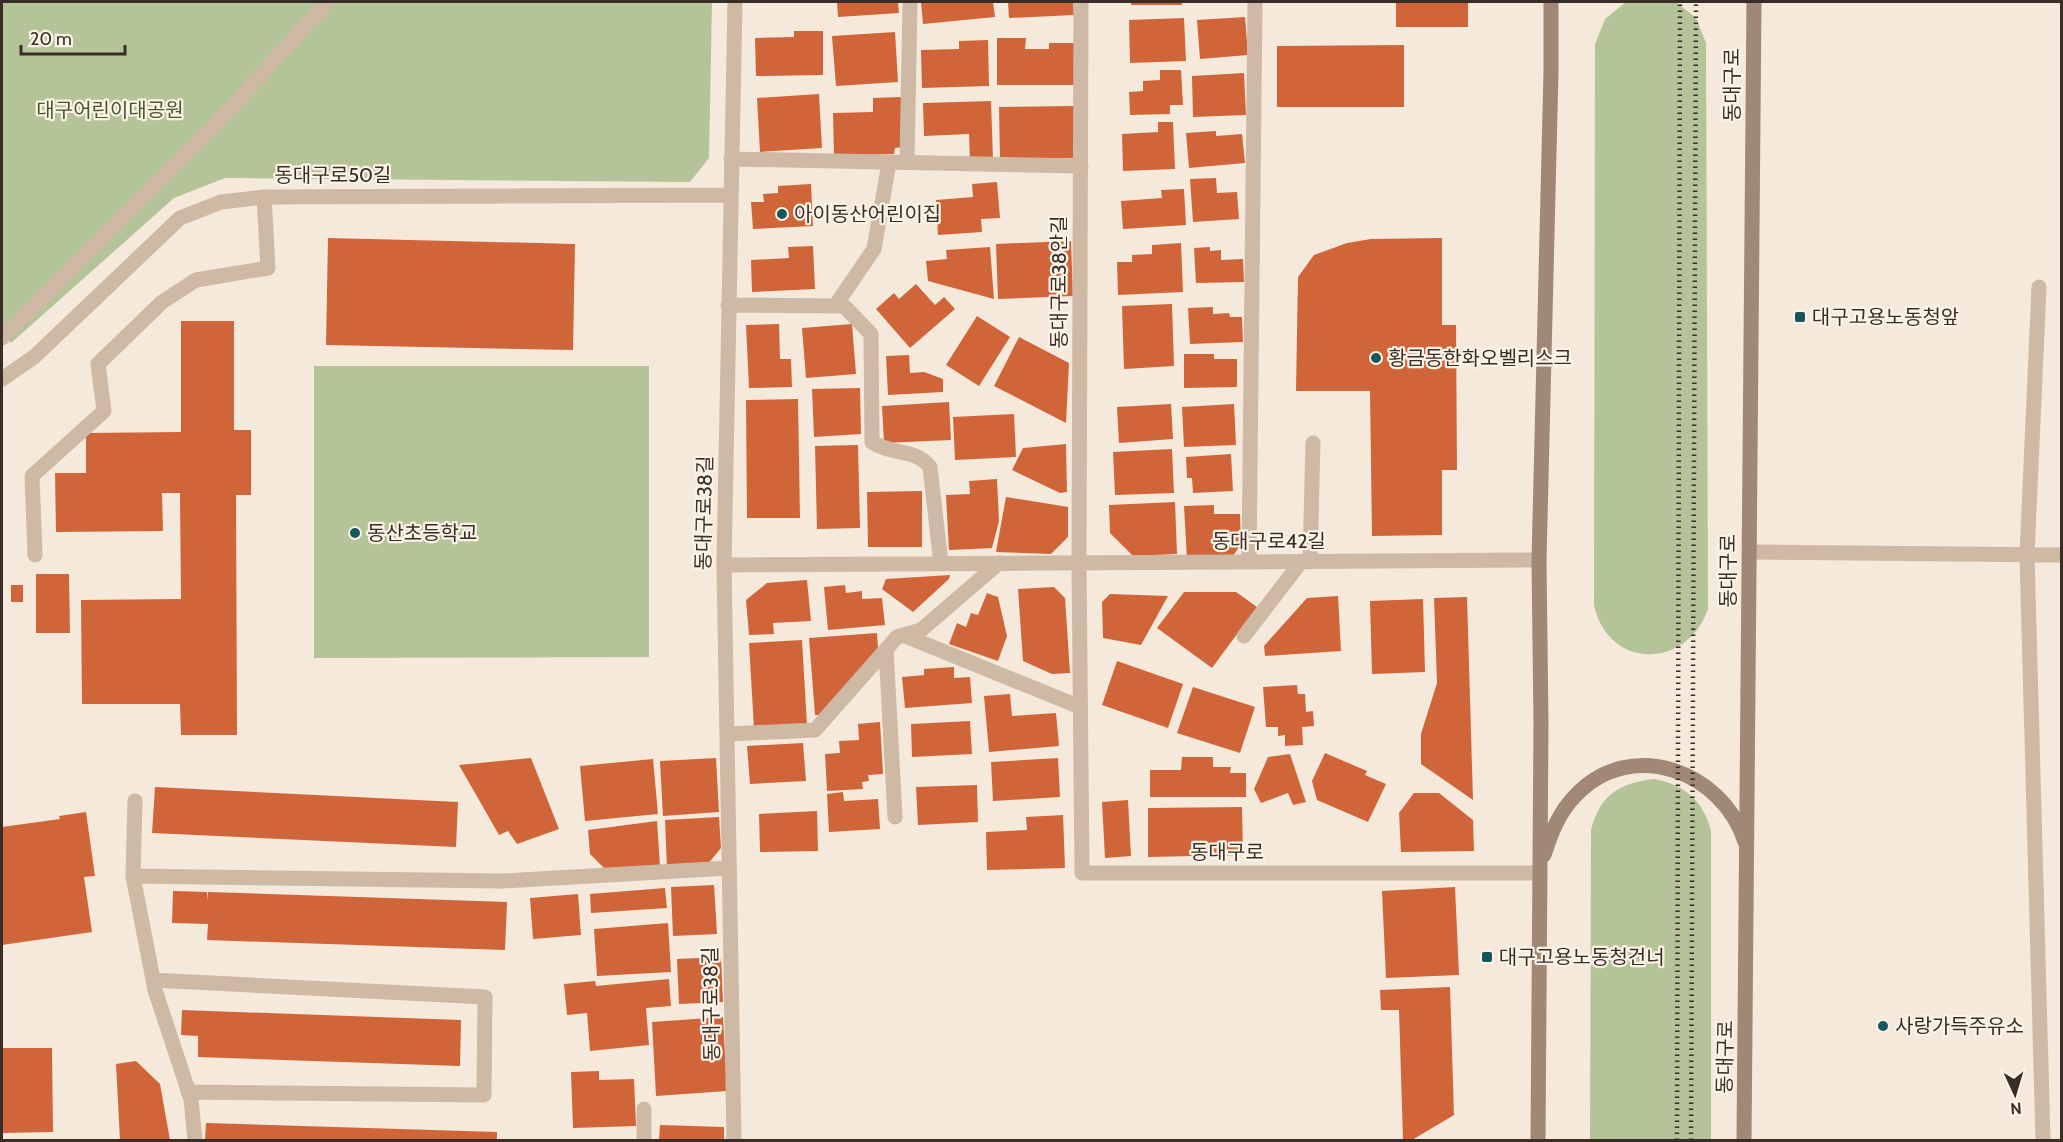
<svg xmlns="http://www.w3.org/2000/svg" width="2063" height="1142" font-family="Cabin,'Noto Sans KR',sans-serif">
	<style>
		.green { fill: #b4c498 }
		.building { fill: #d1653a }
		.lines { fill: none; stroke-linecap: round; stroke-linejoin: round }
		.service { stroke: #cdb9a4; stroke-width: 15 }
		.minor { stroke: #cdb9a4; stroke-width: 15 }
		.secondary { stroke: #a18775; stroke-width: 15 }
		.rail { stroke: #382d27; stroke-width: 4.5; stroke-dasharray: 1.5 4.5; stroke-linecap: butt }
		.poi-dot { fill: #18565d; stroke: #fbf3e6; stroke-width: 2 }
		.labels { text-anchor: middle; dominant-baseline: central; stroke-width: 4.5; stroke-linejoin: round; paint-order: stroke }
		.street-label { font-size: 20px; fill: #382d27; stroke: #fbf3e6 }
		.park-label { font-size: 20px; fill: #455928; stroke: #fbf3e6 }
		.poi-label { font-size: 20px; fill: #382d27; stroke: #fbf3e6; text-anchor: start }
	</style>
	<rect width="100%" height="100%" fill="#f4e9da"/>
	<path class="green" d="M2 2H712L709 158 690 182 225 178 174 198 11 343 2 331Z
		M1626 2H1676L1696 18 1706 43 1708 609C1687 670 1608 670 1594 605L1595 44 1605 19Z
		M314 366H649V657L314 658Z
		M1654 779C1685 785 1703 800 1711 831V1140H1590L1591 830C1600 795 1619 783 1654 779Z"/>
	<path class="building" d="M837 2H898L899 13 838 17Z
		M921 2H993L995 17 923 24Z
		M1008 2H1073L1074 15 1009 18Z
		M1131 2H1182V5H1131Z
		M1396 2H1468V27H1396Z
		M1245 17 1248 55 1200 59 1197 20Z
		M1184 18 1186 61 1130 63 1129 20Z
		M794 31H823V75L756 76 755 38 794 37Z
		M895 32 898 82 836 86 832 36Z
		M997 38H1026L1025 49H1049V43H1077V85H997Z
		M988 40 989 86 922 88 921 50 959 49V41Z
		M1404 45V107H1277V46Z
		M1160 70H1181L1183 105H1170V114L1130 115 1129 92 1143 91V81L1160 80Z
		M1244 73 1246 115 1193 117 1192 76Z
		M819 94 822 148 760 152 757 98Z
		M901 97 902 147 895 148 894 154 834 156 833 113 873 112V98Z
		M991 101 993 160 970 161 969 134 924 136 923 103Z
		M1074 106 1075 158 1000 159 999 107Z
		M1158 122H1173L1175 169 1123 171 1122 134 1158 132Z
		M1216 131V136L1242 134 1245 163 1189 168 1186 133Z
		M1216 178 1217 193 1237 192 1239 219 1193 222 1190 179Z
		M997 182 1000 218 981 219 982 232 938 235 936 200 973 197 972 184Z
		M811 184 813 226 753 229 751 202H764L763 194 778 193V186Z
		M1184 189 1186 225 1123 229 1121 201 1162 198 1161 190Z
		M328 238 575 244 573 350 326 345Z
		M1442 238V325H1456L1457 470H1442V535L1372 536 1370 391H1296L1298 277 1314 255 1347 243 1371 239Z
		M1071 241 1073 296 998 299 996 244Z
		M1181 243 1183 292 1118 295 1117 262H1132V255L1152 254V245Z
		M813 246 815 289 752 292 751 260 789 258 788 247Z
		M990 247 994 299 928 281 926 261 947 259 946 250Z
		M1210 247V251L1221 250V260L1243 259 1244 282 1196 283 1194 248Z
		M916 284 935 305 944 297 955 309 910 348 876 309 894 293 899 299Z
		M1172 304 1174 366 1124 369 1122 306Z
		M1213 307V314L1229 313 1230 317H1242L1243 342 1190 344 1188 308Z
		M977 316 1010 337 979 386 946 365Z
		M181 321H234V430H251V495H236L237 735H181L180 704H82L81 600 181 599 180 493H162L163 531 56 532 55 473H86V433L181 432Z
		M779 324 780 359H791L792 387 749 388 746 325Z
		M852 324 856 374 806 378 802 328Z
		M1019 337 1069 363 1066 423 994 386Z
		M1184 354H1214V359H1237V387L1184 388Z
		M909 355 910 373 924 372 943 379V392L888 395 886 356Z
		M860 388 861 434 814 437 812 389Z
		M798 399 800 518H747L746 400Z
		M949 402 951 440 884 443 882 406Z
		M1171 404 1173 439 1119 443 1117 407Z
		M1234 404 1236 445 1184 447 1182 407Z
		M1014 414 1016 457 955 460 953 417Z
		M1066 444 1067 492 1060 493 1012 470 1023 448Z
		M858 445 860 528 817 529 815 446Z
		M1172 449 1174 493 1115 495 1113 452Z
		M1231 454 1233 491 1193 493 1192 478H1187L1186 457Z
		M997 479 999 521 992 548 949 550 946 495 970 494 969 481Z
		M922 491V547H868L867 492Z
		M1006 497 1068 507V537L1051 554 996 552Z
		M1175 502 1177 554 1133 556 1110 533 1109 505Z
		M1214 505V514H1240L1241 544 1233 556 1187 559 1184 506Z
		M36 574H69L70 633H36Z
		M950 575 949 579 913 612 882 589 886 579Z
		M807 580 811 621 773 623 774 634 749 635 746 600 767 583Z
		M11 585H23V602H11Z
		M845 585 846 593 862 591V599L882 598 885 625 828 630 824 587Z
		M1054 587 1065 598 1070 673 1052 674 1023 661 1018 589Z
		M1184 592H1236L1257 607 1212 668 1157 628Z
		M987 593 998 597 1007 636 998 661 949 644 957 623 966 627 971 613 978 615Z
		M1110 594 1168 596 1141 645 1103 638 1102 602Z
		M1338 596 1341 651 1265 656 1264 646 1307 598Z
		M1467 597 1473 800 1421 764V734L1437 683 1434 598Z
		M1423 599 1425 672 1372 674 1370 601Z
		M877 633 878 649 824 715H815L809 638Z
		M802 640 807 725 754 728 749 643Z
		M1117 661 1183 684 1168 728 1102 705Z
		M954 667V678L970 677 972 703 905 708 902 677 924 675V669Z
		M1297 685 1298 694H1305L1306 712 1313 711 1314 726 1302 727 1303 745 1285 746V735L1278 736V727H1266L1263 687Z
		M1193 687 1255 707 1240 753 1177 733Z
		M1010 694 1012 716 1056 713 1059 746 989 752 984 696Z
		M970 721 972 754 912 757 911 724Z
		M880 722 883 774 868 775 869 781 862 782 863 789 827 791 825 754 840 753 839 741 859 740 858 724Z
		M803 743 806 781 750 784 747 746Z
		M1325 753 1367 771 1365 775 1386 784 1368 822 1317 800 1312 781Z
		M1290 754 1306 802 1293 805 1288 793 1261 803 1254 789 1268 757Z
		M1182 757H1213V767H1231L1230 773H1246V797H1150V770H1181Z
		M531 758 559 829 517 844 508 831 499 835 459 765Z
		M716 758 719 812 663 816 660 761Z
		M1058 758 1060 797 993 801 991 762Z
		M653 759 658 814 585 821 580 766Z
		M977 785 978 822 918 825 916 787Z
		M155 787 458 802 456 847 152 833Z
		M843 792 844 801 878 799 880 829 829 832 827 794Z
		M1414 793H1439L1473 820 1474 851 1401 852 1399 813Z
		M1128 800 1131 856 1105 858 1102 802Z
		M1242 807 1243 855 1148 857V808Z
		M817 811 818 851 760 852 759 814Z
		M86 812 95 876 84 877 92 932 2 945V827L60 819 59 816Z
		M1063 815 1065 868 987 870 986 832 1027 830 1026 817Z
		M719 817 721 848 707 865 667 868 665 820Z
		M657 821 660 866 606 870 590 854 588 830Z
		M714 885 717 934 673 936 671 887Z
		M1455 887 1459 975 1386 978 1382 891Z
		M665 888 667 908 591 913 590 894Z
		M173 891 207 892V901L208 892 507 902 505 950 207 940 208 924 172 923Z
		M578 894 581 935 533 939 530 898Z
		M668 923 671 972 597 976 594 929Z
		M721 957 723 1002 679 1004 677 959Z
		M669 979 671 1006 646 1008 649 1045 590 1051 587 1013 567 1015 564 984 595 981 596 986Z
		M1450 987 1454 1115 1412 1140H1403L1399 1010H1381L1380 990Z
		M182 1010 461 1020 460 1066 198 1057V1036L181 1035Z
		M723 1017 727 1091 656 1096 652 1022Z
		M2 1048H52L53 1132 2 1133Z
		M136 1061 160 1084 170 1140H120L116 1064Z
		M599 1071V1080L634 1079 636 1126 573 1128 571 1072Z
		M206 1123 497 1132V1140H205Z
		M660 1125 724 1127V1140H659Z"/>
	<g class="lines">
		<path class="service" d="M2 338 217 123 327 2
			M35 555 32 476 104 411 98 364 162 302 196 280 268 268 264 197
			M1310 562 1313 443
			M135 801 133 876 155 990 191 1099 195 1140
			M133 876 502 881
			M153 980 485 997 484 1095 188 1092"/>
		<path class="minor" d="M1081 2 1079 563 1082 873H1539
			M731 159 1081 166
			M907 162 910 2
			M2039 287 2027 555 2043 1140
			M728 305 844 306 871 334 872 442C892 456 914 447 930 467L941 564
			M835 306 874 249 889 163
			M2 379 34 357 180 218 221 202 264 197 730 195
			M1749 552 2062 555
			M1249 562 1255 2
			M724 565 1539 560
			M903 635 1080 707
			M1244 636 1301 562
			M886 649 895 817
			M727 734 815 730 897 637 921 630 999 563
			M502 881 729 868
			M644 1140V1109
			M734 1140 724 565 735 2"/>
		<path class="secondary" d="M1544 855C1551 833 1559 812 1576 795 1631 737 1723 771 1745 842
			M1538 1140 1541 722 1539 560 1551 72V2
			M1744 1140 1754 2"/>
		<path class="rail" d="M1677 1140 1680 2
			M1691 1140 1696 2"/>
	</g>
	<g class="poi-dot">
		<circle cx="782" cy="214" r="6"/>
		<rect x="1794" y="311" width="12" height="12" rx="3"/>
		<circle cx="1376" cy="358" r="6"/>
		<circle cx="355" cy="533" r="6"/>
		<rect x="1481" y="951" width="12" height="12" rx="3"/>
		<circle cx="1883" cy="1026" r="6"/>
	</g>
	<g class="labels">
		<g class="street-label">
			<text transform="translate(1732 85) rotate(-90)">동대구로</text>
			<text x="333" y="175">동대구로50길</text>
			<text transform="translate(1059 282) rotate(-90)">동대구로38안길</text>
			<text transform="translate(704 513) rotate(-89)">동대구로38길</text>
			<text x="1269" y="541">동대구로42길</text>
			<text transform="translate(1728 571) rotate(-90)">동대구로</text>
			<text x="1227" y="852">동대구로</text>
			<text transform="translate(711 1004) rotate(-91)">동대구로38길</text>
			<text transform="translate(1725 1057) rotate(-89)">동대구로</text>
		</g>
		<g class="park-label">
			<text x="110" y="110">대구어린이대공원</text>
		</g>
		<g class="poi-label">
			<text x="794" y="214">아이동산어린이집</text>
			<text x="1812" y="317">대구고용노동청앞</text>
			<text x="1388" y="358">황금동한화오벨리스크</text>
			<text x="367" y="533">동산초등학교</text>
			<text x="1499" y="957">대구고용노동청건너</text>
			<text x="1895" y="1026">사랑가득주유소</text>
		</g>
	</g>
	<rect width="2063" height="1142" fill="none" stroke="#382d27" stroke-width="6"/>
	<g transform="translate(2015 1094) rotate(176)" stroke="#fbf3e6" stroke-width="4.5" paint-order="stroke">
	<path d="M0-4.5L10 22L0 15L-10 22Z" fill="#382d27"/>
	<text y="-9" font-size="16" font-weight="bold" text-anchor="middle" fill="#382d27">N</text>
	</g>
	<path d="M21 45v9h104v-9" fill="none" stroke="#382d27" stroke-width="3"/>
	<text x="30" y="45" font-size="18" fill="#382d27" stroke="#fbf3e6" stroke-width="4.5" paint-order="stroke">20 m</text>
</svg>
